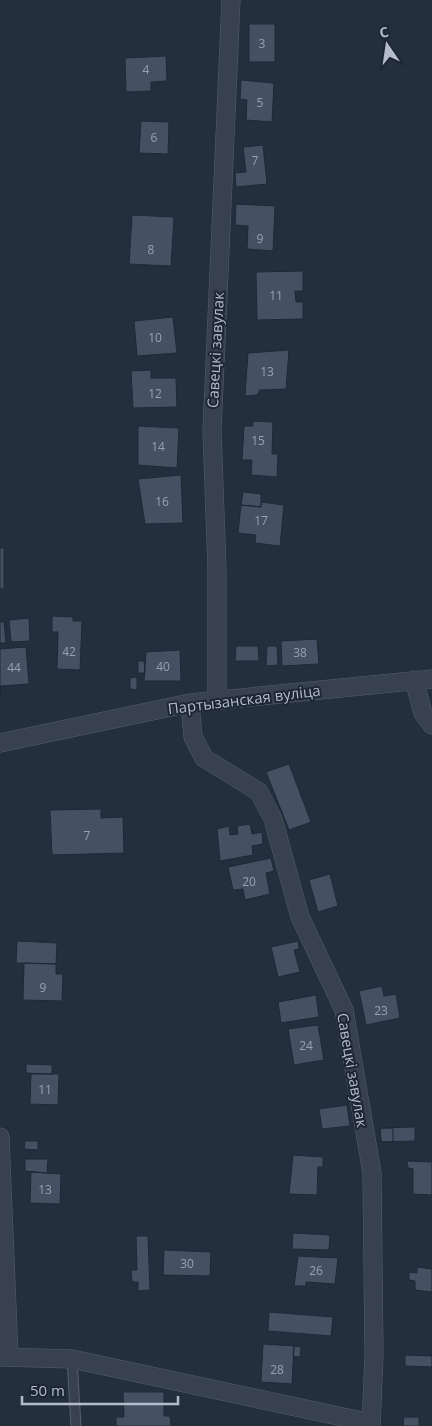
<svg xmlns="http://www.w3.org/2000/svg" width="432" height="1426" font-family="'Open Sans',sans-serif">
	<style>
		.building { fill: #455162; stroke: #1f2835 }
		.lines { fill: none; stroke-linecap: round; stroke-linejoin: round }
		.service-casing { stroke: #565f6c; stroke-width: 11 }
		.minor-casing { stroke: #565f6c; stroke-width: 19 }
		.service { stroke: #38414e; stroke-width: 9 }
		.minor { stroke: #38414e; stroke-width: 18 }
		.labels { text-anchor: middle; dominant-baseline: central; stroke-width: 4; stroke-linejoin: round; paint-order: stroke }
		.number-label { font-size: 12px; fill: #98a1af }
		.street-label { font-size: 15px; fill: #b4bcc9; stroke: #1d2633 }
	</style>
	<rect width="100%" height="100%" fill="#242f3e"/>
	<path class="building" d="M249 24H275V62H249Z
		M166 56 167 81 151 82V91L126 92 125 58Z
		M241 80 274 83 272 122 246 120 247 100 240 99Z
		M141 121 169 122 168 154 139 153Z
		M263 145 267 184 236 187 235 173 246 172 243 147Z
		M236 204 275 206 273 251 247 249 248 226 235 225Z
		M132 215 174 217 171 266 129 264Z
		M303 271V291H295L296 302H303V319L257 320 256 272Z
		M173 317 177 353 137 356 134 321Z
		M289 350 286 389 260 390 257 395 245 396 248 353Z
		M151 370V378H176L177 407 133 408 131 371Z
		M253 421 273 422 272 454H278L277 477 251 475 252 460H242L244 426H253Z
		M138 426 179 428 177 468 138 465Z
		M181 475 183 523 145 524 138 479Z
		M243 492 261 494V507L241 505Z
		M261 502 284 505 280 546 255 543 256 535 238 533 241 505 261 507Z
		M0 548H4V589H0Z
		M52 616 73 617V621H82L80 670 57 669 58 632H52Z
		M29 618 30 641 11 642 9 620Z
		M0 622H4L6 643H0Z
		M317 639 319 664 282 666 281 641Z
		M236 646H258L259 661H235Z
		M267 646H277L278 665 266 666Z
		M26 647 29 684 0 686V696V649Z
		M180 650 181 681H144L146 652Z
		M138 661H144L145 673H138Z
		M137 677V690L130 689V678Z
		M289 764 311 822 289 830 266 772Z
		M101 809V818L123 817 124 853 52 855 50 810Z
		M250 824 252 834 262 832 263 844 252 846 253 855 220 861 217 829 229 826 230 835 238 834 237 826Z
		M271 858 274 871 266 873 270 894 245 900 243 889 233 890 228 867Z
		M330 874 338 906 318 912 309 880Z
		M17 941 57 943 56 964 16 963Z
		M298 941 299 949 294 950 300 972 278 977 271 947Z
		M24 963 56 964V974H63L62 1001 23 1000Z
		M382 986 384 996 396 994 400 1018 366 1025 359 991Z
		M316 995 319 1017 281 1023 278 1002Z
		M318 1025 324 1060 294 1065 288 1029Z
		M26 1064 52 1065V1074L26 1073Z
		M31 1074H59L58 1105 30 1104Z
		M347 1105 350 1126 322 1129 319 1109Z
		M415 1127V1141L381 1142 380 1128Z
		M380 1128H393V1142H381Z
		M25 1141H38V1150L24 1149Z
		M293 1155 323 1157V1167H318L317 1195 289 1194Z
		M25 1159H48L47 1173 25 1171Z
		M407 1161 432 1162V1195L413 1194V1169L408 1168Z
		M31 1172 61 1174 60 1204 30 1203Z
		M293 1233 330 1235 329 1250 292 1249Z
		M136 1236H148L150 1290 138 1291V1282H132L131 1270H137Z
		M164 1250 211 1252 210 1276 163 1275Z
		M298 1256 338 1258 335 1284 306 1282V1286H294Z
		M417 1267 432 1269V1292L415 1290V1281L409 1280V1272L417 1273Z
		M269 1312 333 1317 331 1336 268 1331Z
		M263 1344 294 1346 292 1384 261 1382Z
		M294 1346 301 1347 300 1357 293 1356Z
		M405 1355 432 1356V1367L405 1366Z
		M123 1392H164V1416H170L171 1426H116V1417H124Z
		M404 1417H419V1426H403Z"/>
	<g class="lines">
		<defs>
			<path id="service" d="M72 1359 76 1426"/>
			<path id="minor" d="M414 680 423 713 432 725
				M217 699V569L212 431 231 0
				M190 703 193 737 204 758 259 792 273 819 300 917 344 1010 372 1173 374 1355 371 1426
				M0 743 190 703 432 679
				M0 1137 9 1357
				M0 1357 72 1359 371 1423"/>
		</defs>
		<use href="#service" class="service-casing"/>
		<use href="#minor" class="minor-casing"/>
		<use href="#service" class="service"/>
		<use href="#minor" class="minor"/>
	</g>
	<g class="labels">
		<g class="number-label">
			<text x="262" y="43">3</text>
			<text x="146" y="69">4</text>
			<text x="260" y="102">5</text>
			<text x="154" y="137">6</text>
			<text x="255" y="160">7</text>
			<text x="260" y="238">9</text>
			<text x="151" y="249">8</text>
			<text x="276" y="295">11</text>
			<text x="155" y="337">10</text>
			<text x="267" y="371">13</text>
			<text x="155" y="393">12</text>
			<text x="258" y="440">15</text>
			<text x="158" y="446">14</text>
			<text x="162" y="501">16</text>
			<text x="261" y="520">17</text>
			<text x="69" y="651">42</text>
			<text x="300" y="652">38</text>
			<text x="163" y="666">40</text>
			<text x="14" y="667">44</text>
			<text x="87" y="835">7</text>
			<text x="249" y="881">20</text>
			<text x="43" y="987">9</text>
			<text x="381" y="1010">23</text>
			<text x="306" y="1045">24</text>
			<text x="45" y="1089">11</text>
			<text x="45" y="1189">13</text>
			<text x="187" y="1263">30</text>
			<text x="316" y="1270">26</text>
			<text x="277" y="1369">28</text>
		</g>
		<g class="street-label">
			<text transform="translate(215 350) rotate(-87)">Савецкі завулак</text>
			<text transform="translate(244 699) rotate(-7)">Партызанская вуліца</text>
			<text transform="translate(353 1070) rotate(80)">Савецкі завулак</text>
		</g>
	</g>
	<g transform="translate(387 45) rotate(347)" stroke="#1d2633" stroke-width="4" paint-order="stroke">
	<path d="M0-4L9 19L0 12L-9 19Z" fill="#b4bcc9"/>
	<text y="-8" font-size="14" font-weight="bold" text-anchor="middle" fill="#b4bcc9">С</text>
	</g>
	<path d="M22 1396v8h156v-8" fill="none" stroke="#b4bcc9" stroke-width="2.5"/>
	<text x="30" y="1396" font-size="15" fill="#b4bcc9" stroke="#1d2633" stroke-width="4" paint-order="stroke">50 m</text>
</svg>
